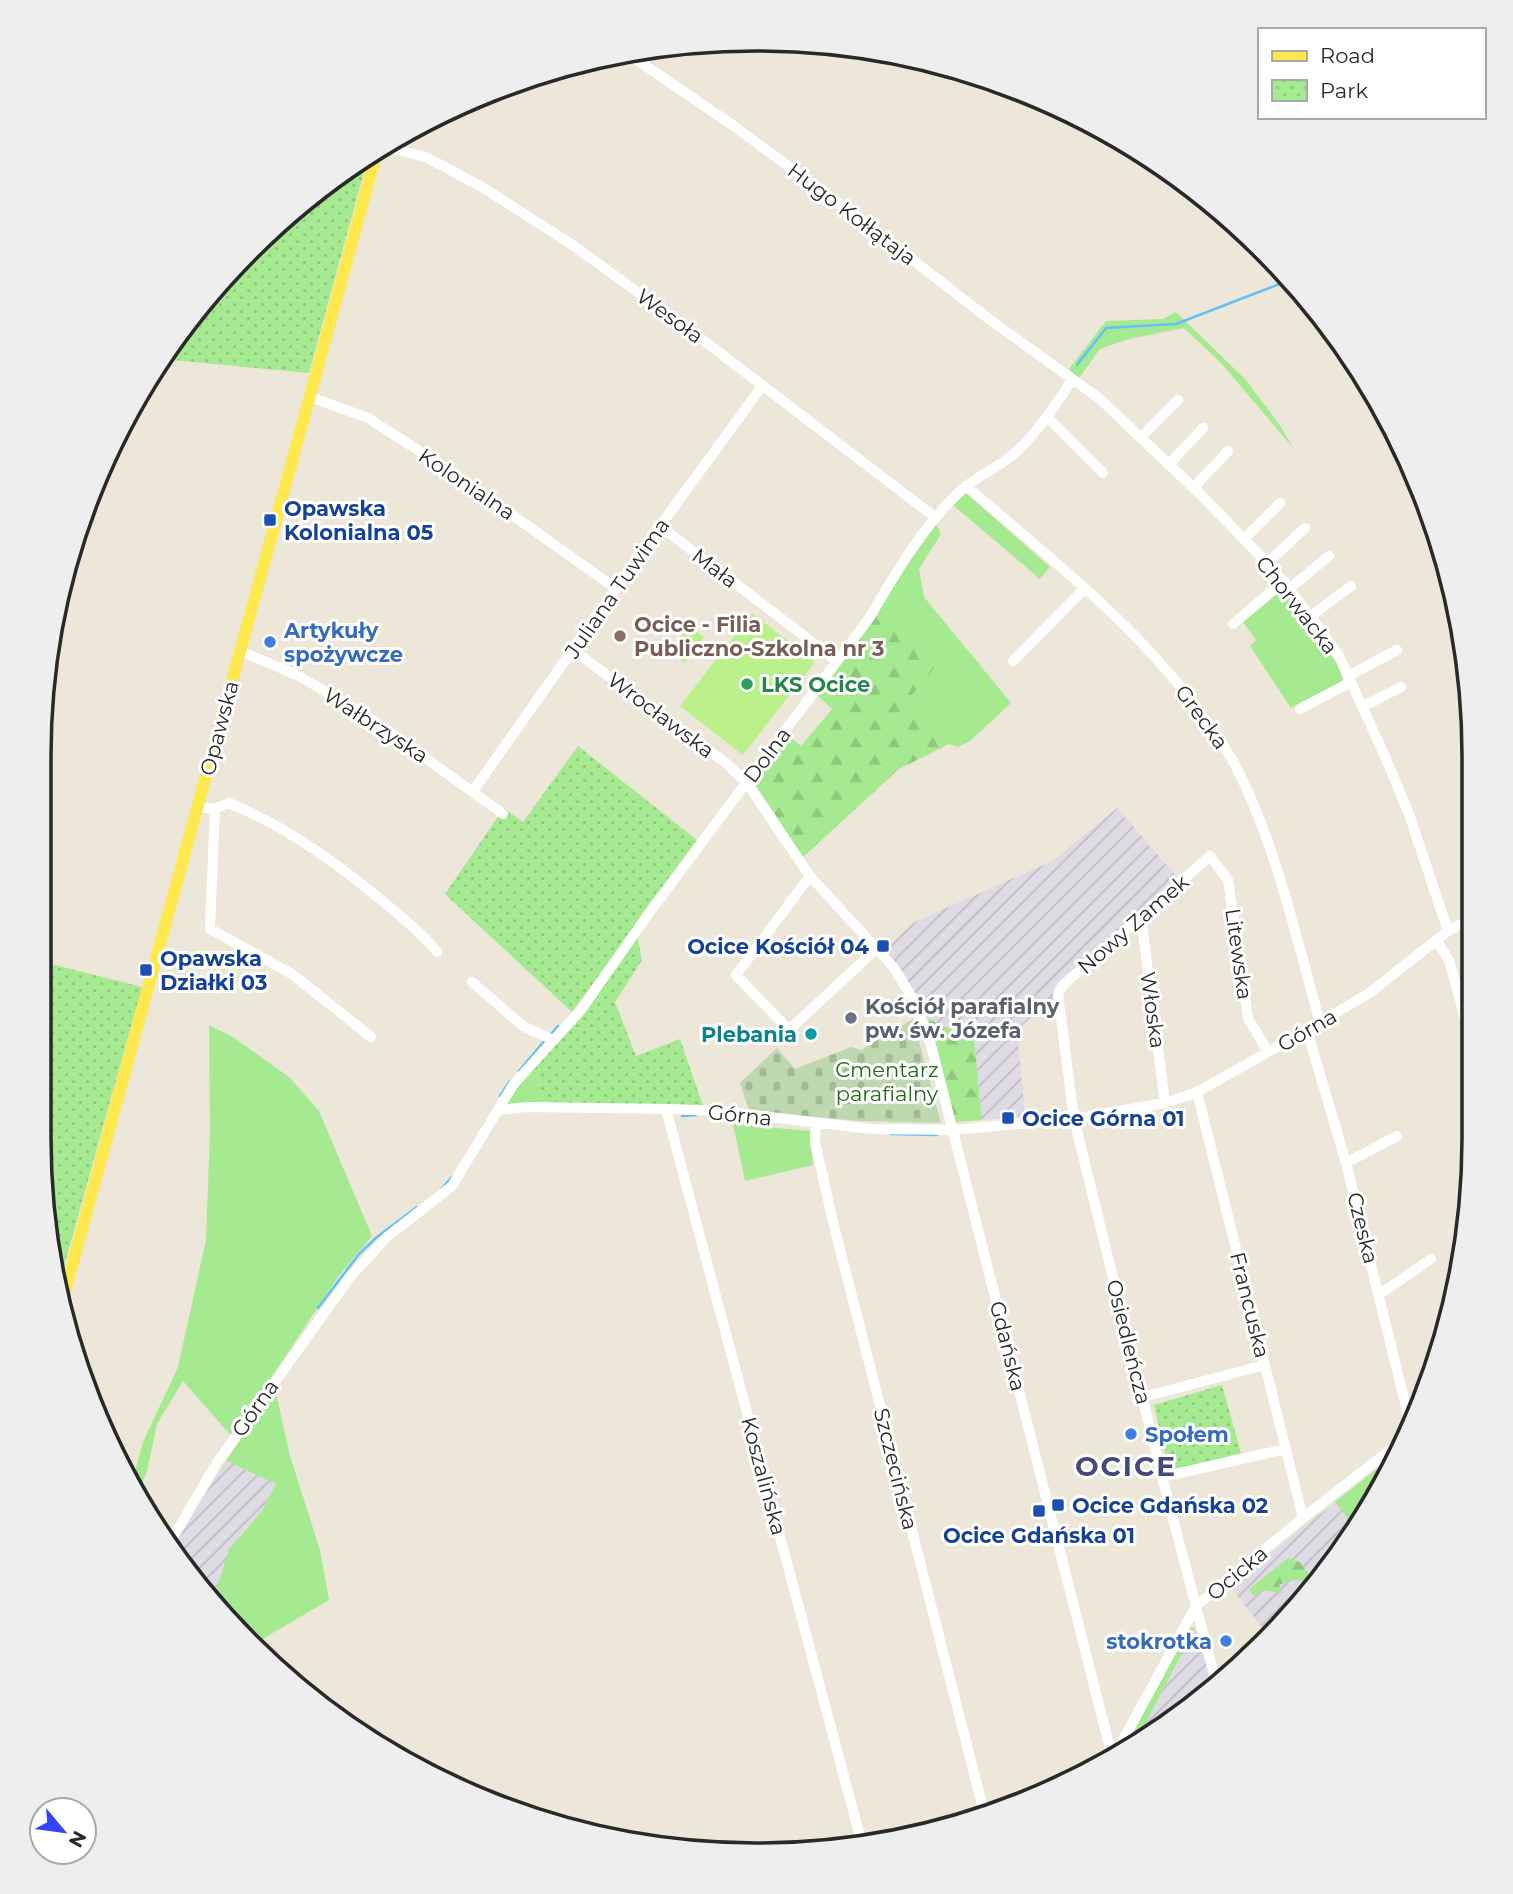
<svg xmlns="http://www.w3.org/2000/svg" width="1513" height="1894" font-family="Montserrat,sans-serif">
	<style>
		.industrial { fill: url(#industrial-furrows) }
		.grass { fill: #a5e990 }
		.forest { fill: url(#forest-firs) }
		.cemetery { fill: url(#cemetery-stones) }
		.park { fill: url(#park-dots) }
		.pitch { fill: #baf18b }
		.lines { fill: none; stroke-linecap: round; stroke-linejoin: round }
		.stream { stroke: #62c0f9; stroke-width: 2.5 }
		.minor { stroke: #fff; stroke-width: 10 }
		.major { stroke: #fde84e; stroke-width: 12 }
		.transit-dot { fill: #1a4fb4; stroke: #fff; stroke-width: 2.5 }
		.education-dot { fill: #8d6e63; stroke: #fff; stroke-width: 2.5 }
		.shop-dot { fill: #3f7fe0; stroke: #fff; stroke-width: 2.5 }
		.leisure-dot { fill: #2e9e5b; stroke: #fff; stroke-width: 2.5 }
		.worship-dot { fill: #6b7280; stroke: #fff; stroke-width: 2.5 }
		.culture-dot { fill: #0f9aa8; stroke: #fff; stroke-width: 2.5 }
		.labels { text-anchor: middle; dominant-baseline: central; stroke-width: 6; stroke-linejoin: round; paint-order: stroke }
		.street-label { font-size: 21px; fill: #292929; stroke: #fff }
		.transit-label { font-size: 21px; font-weight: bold; fill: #164399; stroke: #fff; text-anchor: start }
		.education-label { font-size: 21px; font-weight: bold; fill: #785e54; stroke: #fff; text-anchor: start }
		.shop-label { font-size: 21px; font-weight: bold; fill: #366cbe; stroke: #fff; text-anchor: start }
		.leisure-label { font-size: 21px; font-weight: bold; fill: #27864d; stroke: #fff; text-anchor: start }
		.worship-label { font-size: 21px; font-weight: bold; fill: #5b616d; stroke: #fff; text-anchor: start }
		.culture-label { font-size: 21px; font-weight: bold; fill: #0d838f; stroke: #fff; text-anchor: end }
		.park-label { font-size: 21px; fill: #1c6c13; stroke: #fff }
		.district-label { font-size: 28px; font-weight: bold; letter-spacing: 2px; fill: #46497e; stroke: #fff }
		.rim { fill: none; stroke: #292929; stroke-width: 3.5 }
	</style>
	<defs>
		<pattern id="industrial-furrows" width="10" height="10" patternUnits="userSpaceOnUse" patternTransform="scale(1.75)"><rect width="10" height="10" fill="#dfdbe4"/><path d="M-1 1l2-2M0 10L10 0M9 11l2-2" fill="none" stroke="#bfbcc4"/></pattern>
		<pattern id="forest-firs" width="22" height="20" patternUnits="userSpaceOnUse" patternTransform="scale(1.75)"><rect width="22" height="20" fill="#a5e990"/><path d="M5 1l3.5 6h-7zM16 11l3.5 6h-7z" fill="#8ec87c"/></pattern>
		<pattern id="cemetery-stones" width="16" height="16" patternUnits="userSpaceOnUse" patternTransform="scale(1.75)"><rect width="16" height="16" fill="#bed8af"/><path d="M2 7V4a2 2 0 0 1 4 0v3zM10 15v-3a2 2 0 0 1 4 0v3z" fill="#a3b997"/></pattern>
		<pattern id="park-dots" width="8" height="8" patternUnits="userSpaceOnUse" patternTransform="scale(1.75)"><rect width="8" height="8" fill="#a5e990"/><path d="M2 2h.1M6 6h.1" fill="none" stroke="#8ec87c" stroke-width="1.8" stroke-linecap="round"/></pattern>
	</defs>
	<rect width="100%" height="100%" fill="#ede7d9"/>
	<path class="industrial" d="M1117 808 1179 879 1054 989 1055 1012 1034 1015 1017 1030 1025 1116 982 1120 974 1039 928 1019 907 980 885 949 913 923 1054 860Z
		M226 1461 276 1484 262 1511 241 1533 222 1601 227 1608 223 1612 172 1546Z
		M1336 1502 1355 1527 1326 1575 1269 1636 1229 1585Z
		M1195 1628 1199 1632 1213 1689 1137 1740Z"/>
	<path class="grass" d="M1176 312 1245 379 1279 424 1294 449 1222 364 1184 328 1129 339 1100 349 1079 378 1069 369 1106 321 1163 319Z
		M965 492 1050 567 1040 579 953 505Z
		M936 524 941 534 919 569 924 597 1011 703 970 741 958 747 949 744 905 702 879 610 888 592Z
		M1283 589 1338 665 1343 681 1291 708 1250 646 1256 640 1243 622Z
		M209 1025 233 1037 289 1077 319 1111 372 1236 338 1277 232 1437 183 1381 157 1424 147 1471 136 1498 131 1487 143 1442 178 1367 206 1240 210 1133Z
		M534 1066 545 1103 502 1108Z
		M733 1124 810 1131 813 1165 745 1181Z
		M275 1389 290 1456 320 1550 329 1600 266 1637 252 1648 223 1612 227 1608 217 1589 229 1549 262 1511 276 1484 226 1461Z
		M1403 1449 1355 1527 1335 1502 1275 1548Z
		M1188 1627 1195 1628 1137 1740 1125 1748Z"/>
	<path class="forest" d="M879 610 936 666 906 702 949 744 899 769 803 857 756 785 757 775 788 735 801 746 832 709 818 696Z
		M928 1019 974 1039 982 1120 955 1122Z
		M1288 1558 1300 1562 1317 1585 1312 1590C1301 1577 1293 1579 1279 1585L1282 1593 1262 1590 1254 1596 1249 1589Z"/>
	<path class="cemetery" d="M913 1019 941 1123 859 1121 749 1111 740 1083 777 1048 795 1069 851 1047 861 1050Z"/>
	<path class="park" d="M368 157 309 373 162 359 217 283 320 187Z
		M578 746 698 841 572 1012 445 894 504 808 523 822Z
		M637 935 642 960 615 1002 636 1056 680 1039 703 1106 545 1103 534 1066Z
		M39 961 142 987 58 1288 39 1137Z
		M1222 1385 1241 1453 1169 1472 1154 1405Z"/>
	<path class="pitch" d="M752 613 815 662 743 755 680 706Z
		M689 626 704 637 685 663 669 652Z"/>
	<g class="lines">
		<path class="stream" d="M1077 365 1106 328 1176 324 1290 280
			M551 1034 558 1026
			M519 1071 546 1039
			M500 1096 510 1081
			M682 1116 696 1115
			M891 1134 937 1135
			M442 1188 452 1177
			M318 1308 359 1254 377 1237 417 1207"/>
		<path class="minor" d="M628 54 731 124 852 213 989 319 1100 399 1199 493 1274 570 1318 626 1339 656 1384 754 1409 814 1448 931
			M384 146 428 158 482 187 571 244 686 327 936 518
			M310 397 368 418 455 474 615 588
			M1047 417 1103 473
			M1141 437 1178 400
			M1169 464 1203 428
			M966 486C1052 560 1145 631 1209 725 1218 738 1228 751 1235 765 1277 846 1295 935 1320 1022
			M1194 487 1228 451
			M660 526 837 661
			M1244 539 1280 503
			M1267 563 1305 528
			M1289 589 1329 556
			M1311 616 1351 586
			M1233 624 1284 581
			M573 650 726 763 746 782 810 876 894 968 915 1002 931 1045 1112 1756
			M240 651 297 675 363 713 503 814
			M1013 661 1085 588
			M1348 676 1397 650
			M1362 707 1401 687
			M1300 709 1351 682
			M473 791 660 526 763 385
			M197 807 215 809 229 803C288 827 342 867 391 908 407 922 424 935 437 952
			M215 809 210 929 292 974 371 1037
			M810 876 736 975 789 1030 876 949
			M1141 917 1165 1103
			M1436 940 1449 960 1473 1048
			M472 982 523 1026 553 1040
			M1307 1030 1346 1163 1411 1427
			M1197 1092 1303 1518
			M666 1109 862 1844
			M499 1110 527 1107 671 1109 718 1111 872 1129 953 1130 1074 1119 1165 1103 1197 1092 1307 1030 1371 992 1448 931 1473 918
			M816 1124 815 1142 834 1226 984 1812
			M1346 1163 1397 1136
			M1380 1294 1431 1259
			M1143 1397 1265 1365
			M1162 1477 1286 1449
			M170 1543 216 1464 350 1277 387 1237 452 1186 513 1085 581 1010 649 913 870 617C896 572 926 521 966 486 981 474 1001 466 1015 453 1038 432 1055 406 1072 380
			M1217 1686 1162 1477 1074 1119 1058 994 1062 986 1210 856 1228 880 1248 1018 1268 1052
			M1116 1753 1196 1606 1303 1518 1408 1436"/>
		<path class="major" d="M61 1306 377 151"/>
	</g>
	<g class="transit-dot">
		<rect x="263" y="513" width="14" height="14" rx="3.5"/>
		<rect x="876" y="939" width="14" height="14" rx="3.5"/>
		<rect x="139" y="963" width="14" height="14" rx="3.5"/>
		<rect x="1001" y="1111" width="14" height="14" rx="3.5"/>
		<rect x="1051" y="1498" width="14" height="14" rx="3.5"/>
		<rect x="1032" y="1504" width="14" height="14" rx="3.5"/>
	</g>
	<circle class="education-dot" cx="620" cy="636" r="7"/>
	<g class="shop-dot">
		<circle cx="270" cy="642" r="7"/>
		<circle cx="1131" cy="1434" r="7"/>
		<circle cx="1226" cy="1641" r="7"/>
	</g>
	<circle class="leisure-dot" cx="747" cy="684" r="7"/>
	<circle class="worship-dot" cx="851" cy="1018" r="7"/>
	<circle class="culture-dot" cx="811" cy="1034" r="7"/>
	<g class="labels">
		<g class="street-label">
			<text transform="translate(852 214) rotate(37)">Hugo Kołłątaja</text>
			<text transform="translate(670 316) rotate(36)">Wesoła</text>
			<text transform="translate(467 484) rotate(34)">Kolonialna</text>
			<text transform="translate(715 568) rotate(37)">Mała</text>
			<text transform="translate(617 588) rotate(-55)">Juliana Tuwima</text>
			<text transform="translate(1297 605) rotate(52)">Chorwacka</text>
			<text transform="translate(661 715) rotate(37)">Wrocławska</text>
			<text transform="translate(1202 717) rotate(54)">Grecka</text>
			<text transform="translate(376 725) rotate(33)">Wałbrzyska</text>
			<text transform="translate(219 728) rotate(-75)">Opawska</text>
			<text transform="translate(767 755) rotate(-53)">Dolna</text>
			<text transform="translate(1133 924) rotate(-41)">Nowy Zamek</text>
			<text transform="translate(1239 954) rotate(82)">Litewska</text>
			<text transform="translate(1153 1010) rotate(82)">Włoska</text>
			<text transform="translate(1307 1030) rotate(-30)">Górna</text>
			<text transform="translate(740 1115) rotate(6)">Górna</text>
			<text transform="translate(1363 1228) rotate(76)">Czeska</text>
			<text transform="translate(1250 1305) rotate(76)">Francuska</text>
			<text transform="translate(1129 1342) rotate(76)">Osiedleńcza</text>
			<text transform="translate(1008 1346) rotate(76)">Gdańska</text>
			<text transform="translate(255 1408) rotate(-55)">Górna</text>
			<text transform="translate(896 1469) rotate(76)">Szczecińska</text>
			<text transform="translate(764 1476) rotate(75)">Koszalińska</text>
			<text transform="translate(1237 1573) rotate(-40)">Ocicka</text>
		</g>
		<g class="transit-label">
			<text x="284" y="508">Opawska<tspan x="284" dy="24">Kolonialna 05</tspan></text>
			<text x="869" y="946" text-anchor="end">Ocice Kościół 04</text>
			<text x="160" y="958">Opawska<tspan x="160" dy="24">Działki 03</tspan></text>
			<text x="1022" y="1118">Ocice Górna 01</text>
			<text x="1072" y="1505">Ocice Gdańska 02</text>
			<text x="1039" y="1535" text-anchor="middle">Ocice Gdańska 01</text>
		</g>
		<g class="education-label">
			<text x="634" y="624">Ocice - Filia<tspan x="634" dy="24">Publiczno-Szkolna nr 3</tspan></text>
		</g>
		<g class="shop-label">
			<text x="284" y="630">Artykuły<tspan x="284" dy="24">spożywcze</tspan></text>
			<text x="1145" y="1434">Społem</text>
			<text x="1212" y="1641" text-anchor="end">stokrotka</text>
		</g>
		<g class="leisure-label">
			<text x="761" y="684">LKS Ocice</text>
		</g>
		<g class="worship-label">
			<text x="865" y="1006">Kościół parafialny<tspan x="865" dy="24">pw. św. Józefa</tspan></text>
		</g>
		<g class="culture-label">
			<text x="797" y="1034">Plebania</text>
		</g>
		<g class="park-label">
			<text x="887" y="1069">Cmentarz<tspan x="887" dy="24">parafialny</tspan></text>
		</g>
		<g class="district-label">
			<text x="1126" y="1466">OCICE</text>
		</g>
	</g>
	<path d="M0 0H1513V1894H0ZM756 51H757A705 705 0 0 1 1462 756V1138A705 705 0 0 1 757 1843H756A705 705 0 0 1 51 1138V756A705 705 0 0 1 756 51Z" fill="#eee" fill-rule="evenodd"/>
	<path class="rim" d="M756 51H757A705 705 0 0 1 1462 756V1138A705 705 0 0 1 757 1843H756A705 705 0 0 1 51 1138V756A705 705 0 0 1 756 51Z"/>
	<rect x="1258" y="28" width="228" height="91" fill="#ffffff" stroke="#a9a9a9" stroke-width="2"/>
	<rect x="1272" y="51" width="35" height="10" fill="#fde84e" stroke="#a9a9a9" stroke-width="2"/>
	<text x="1320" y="63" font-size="21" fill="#292929">Road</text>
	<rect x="1272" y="80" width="35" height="21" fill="url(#park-dots)" stroke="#a9a9a9" stroke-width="2"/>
	<text x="1320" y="98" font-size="21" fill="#292929">Park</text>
	<g transform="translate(63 1831) rotate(119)"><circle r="33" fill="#ffffff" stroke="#a9a9a9" stroke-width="2"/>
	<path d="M0-5L12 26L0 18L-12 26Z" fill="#3443ff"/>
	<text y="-10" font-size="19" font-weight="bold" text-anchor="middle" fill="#292929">N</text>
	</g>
</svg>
